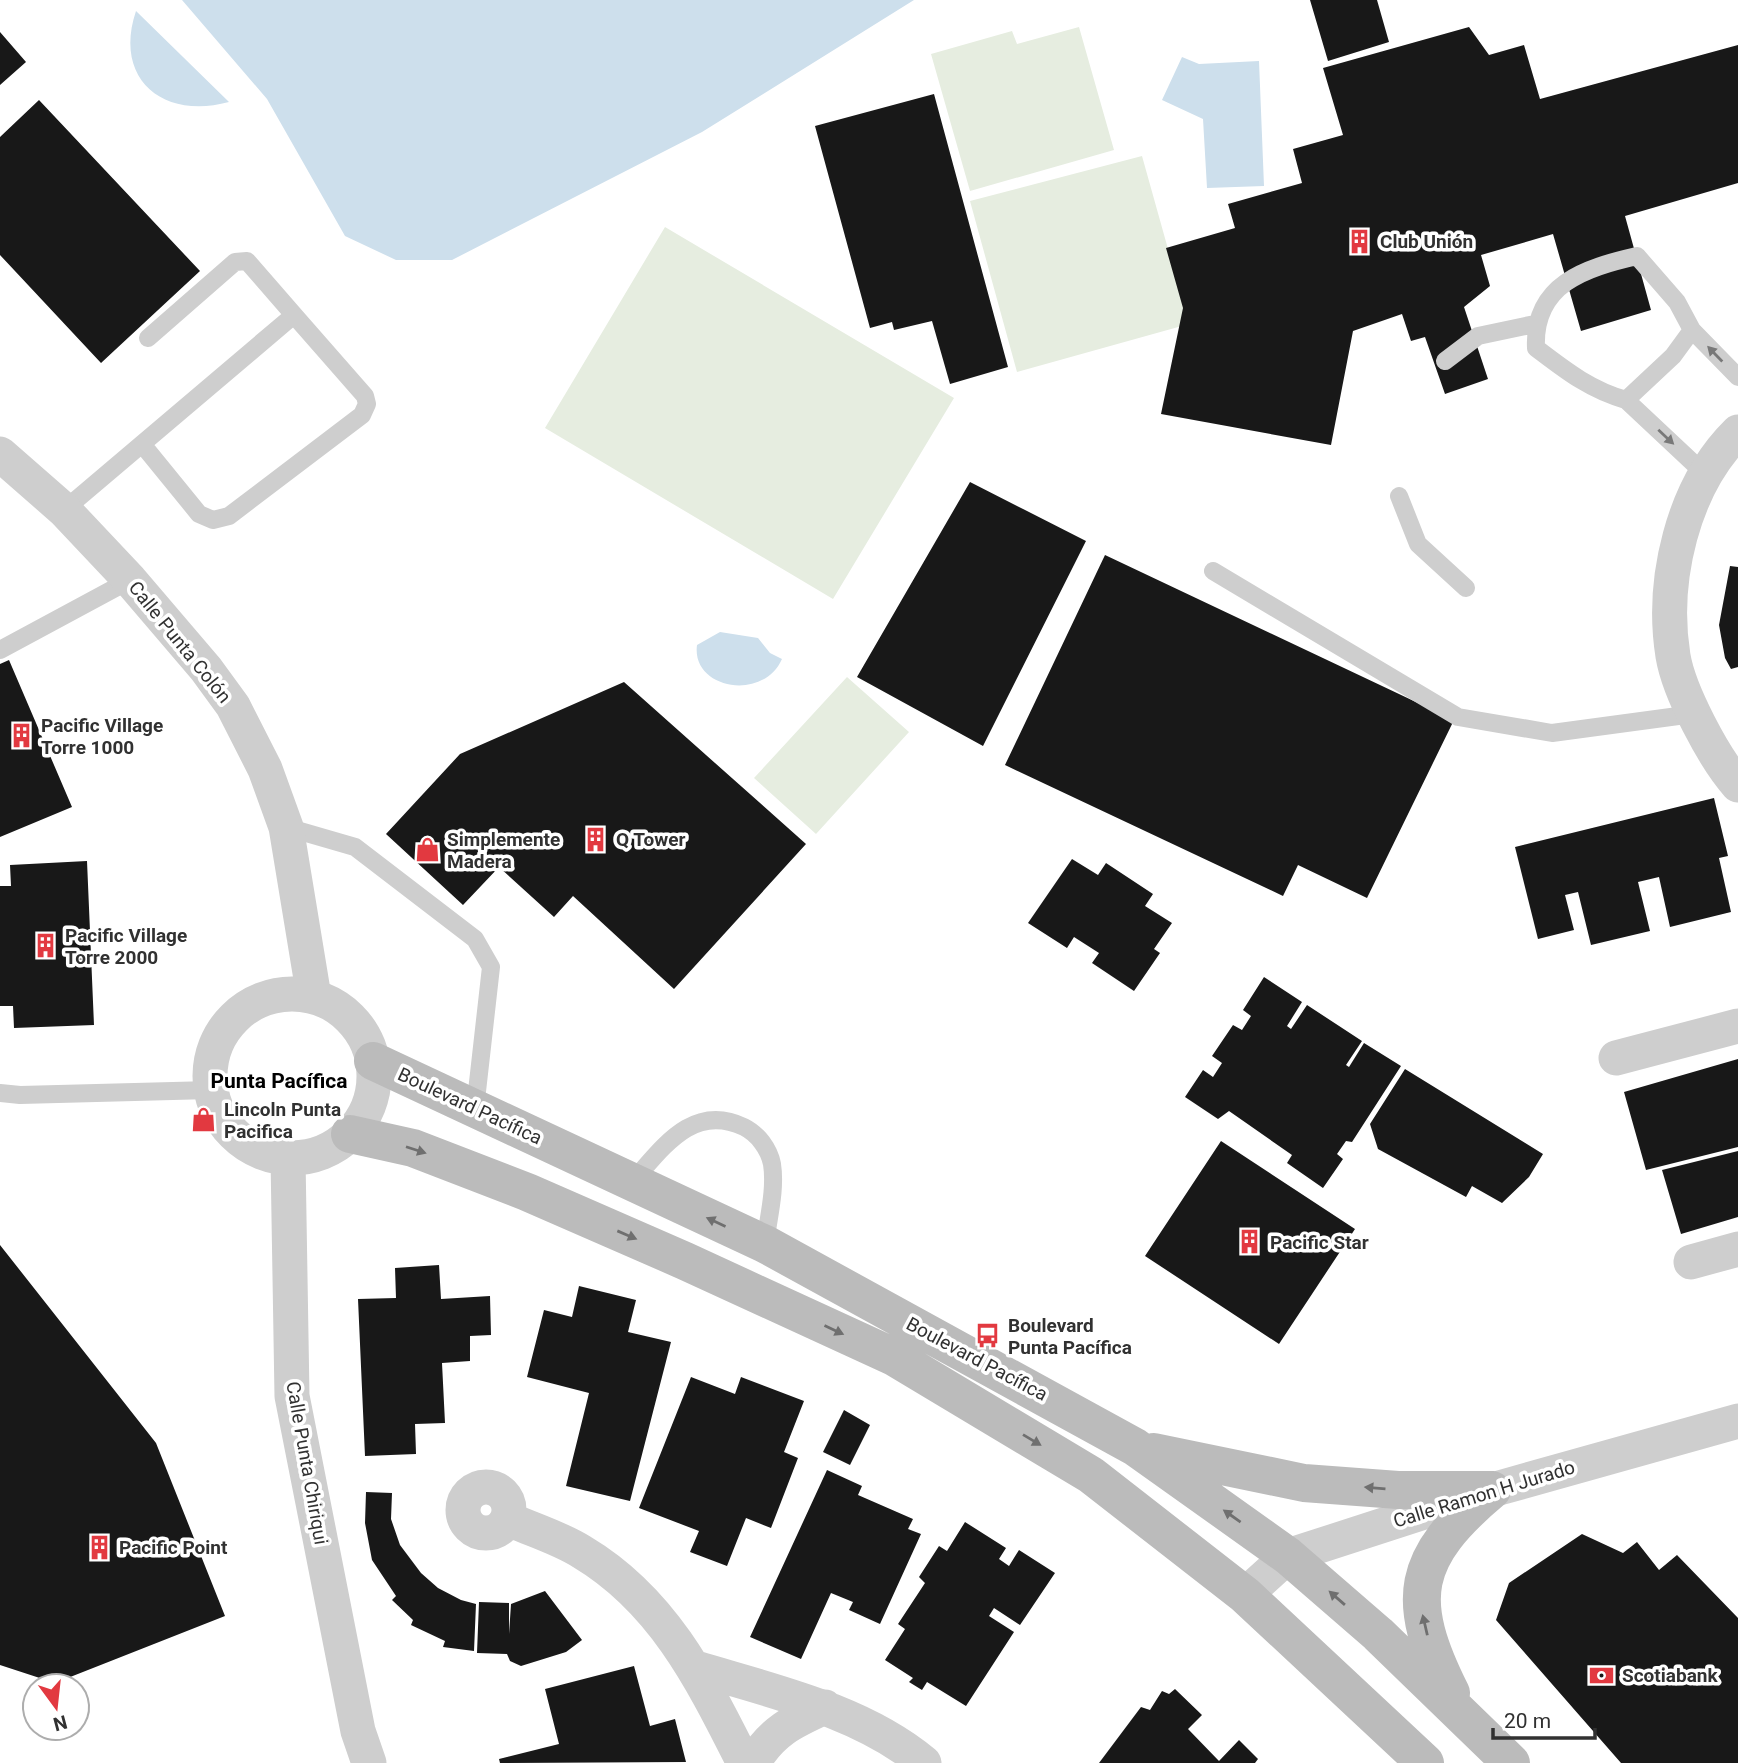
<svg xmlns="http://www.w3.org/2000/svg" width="1738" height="1763" font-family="Roboto,sans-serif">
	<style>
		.green { fill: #e6ede0 }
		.water { fill: #cddfec }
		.building { fill: #181818 }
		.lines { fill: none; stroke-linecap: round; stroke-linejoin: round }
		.lane { stroke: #cecece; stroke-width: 18 }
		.street { stroke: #cecece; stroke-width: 35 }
		.secondary { stroke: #bbb; stroke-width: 38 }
		.oneway { fill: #787878 }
		.oneway2 { fill: #6f6f6f }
		.labels { text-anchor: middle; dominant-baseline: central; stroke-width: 7; stroke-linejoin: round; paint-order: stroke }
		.poi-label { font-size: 19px; font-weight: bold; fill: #313131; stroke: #fff; text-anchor: start }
		.street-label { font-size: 19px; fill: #313131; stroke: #fff }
		.neighbourhood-label { font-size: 21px; font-weight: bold; fill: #000; stroke: #fff }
	</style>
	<rect width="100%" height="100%" fill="#fff"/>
	<path class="green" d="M1079 27 1114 150 970 191 931 54 1012 31 1017 44Z
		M1142 156 1189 324 1017 372 970 201Z
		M665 227 954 398 833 599 545 428Z
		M847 677 909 732 816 834 754 778Z"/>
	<path class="water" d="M182 0H914L702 132 452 260H396L345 236 267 99Z
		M136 11 229 102C163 120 113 79 136 11Z
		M1182 57 1199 64 1259 61 1264 186 1207 188 1203 119 1162 100Z
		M720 632 758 638 770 653 782 659C763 702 691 689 697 645Z"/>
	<path class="building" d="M1310 0H1377L1389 42 1328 61Z
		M1469 27 1489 55 1524 45 1540 99 1738 45V183L1625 216 1651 310 1581 331 1553 234 1481 255 1490 286 1464 307 1488 379 1445 394 1425 337 1411 341 1402 314 1353 331 1331 445 1161 414 1183 308 1166 248 1235 228 1228 204 1302 183 1293 149 1343 135 1323 68Z
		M0 32 26 62 0 85Z
		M934 94 1008 367 950 384 932 321 894 330 892 322 870 328 815 126Z
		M39 100 200 271 101 363 0 255V137Z
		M970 482 1086 541 983 746 857 677Z
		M1105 555 1454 720 1367 898 1298 865 1283 896 1005 765Z
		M1730 566 1738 567V667L1731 669 1725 658 1719 625Z
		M9 660 72 807 0 837V664Z
		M624 682 806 844 674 989 573 896 554 917 499 867 463 905 386 834 460 754Z
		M1714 798 1728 856 1719 858 1731 912 1670 927 1659 877 1638 882 1650 931 1591 945 1578 892 1565 895 1574 930 1538 939 1515 847Z
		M1072 859 1098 875 1106 863 1153 894 1145 906 1172 923 1154 949 1160 953 1134 991 1092 963 1099 953 1074 937 1067 948 1028 923Z
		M87 861 94 1025 14 1028 13 1006H0V886H11L10 865Z
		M1264 977 1302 1002 1287 1026 1291 1029 1307 1005 1362 1041 1346 1065 1349 1067 1364 1043 1401 1066 1352 1142 1346 1141 1337 1154 1343 1159 1323 1188 1287 1163 1292 1155 1229 1111 1218 1119 1185 1097 1203 1070 1213 1077 1222 1063 1212 1056 1233 1025 1242 1030 1251 1016 1243 1010Z
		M1738 1059V1147L1646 1170 1624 1092Z
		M1405 1069 1543 1154 1529 1177 1502 1203 1472 1186 1466 1197 1378 1149 1370 1124Z
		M1221 1141 1355 1229 1279 1344 1145 1256Z
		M1738 1151V1217L1681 1234 1662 1170Z
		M0 1245 156 1443 225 1616 55 1683 0 1665Z
		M439 1265 441 1299 490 1296 491 1335 470 1336V1361L442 1363 445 1423 415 1424 416 1454 365 1456 358 1299 396 1298 395 1268Z
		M579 1286 636 1300 628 1332 671 1342 630 1501 566 1486 589 1393 527 1377 544 1310 572 1317Z
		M691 1377 735 1394 741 1377 804 1401 784 1452 798 1458 771 1528 746 1518 727 1566 690 1552 699 1531 639 1508Z
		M844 1410 870 1425 850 1465 823 1452Z
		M827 1470 862 1486 858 1495 913 1519 908 1529 921 1534 880 1624 849 1610 853 1602 831 1593 801 1659 750 1637Z
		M366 1492 392 1493 391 1519 400 1545 421 1573 438 1588 461 1600 476 1604 474 1651 443 1647 445 1641 411 1625 413 1620 392 1600 396 1596 372 1560 365 1523Z
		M965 1522 1006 1548 999 1559 1009 1566 1019 1550 1055 1573 1020 1625 994 1608 989 1616 1014 1632 966 1706 927 1682 922 1690 909 1682 913 1678 885 1660 905 1629 898 1624 925 1583 919 1577 939 1546 947 1551Z
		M1582 1534 1623 1553 1637 1542 1659 1570 1677 1555 1738 1618V1763H1621L1496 1620 1509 1583Z
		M545 1591 582 1640 566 1652 521 1666 510 1661 507 1654 477 1653 479 1602 509 1603V1634L511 1604Z
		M634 1666 650 1726 675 1719 686 1762 500 1763 499 1759 559 1744 545 1689Z
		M1175 1689 1202 1715 1188 1729 1219 1761 1239 1740 1258 1759 1255 1763H1099L1141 1707 1150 1710 1162 1691 1169 1694Z"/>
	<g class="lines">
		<path class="lane" d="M1692 330 1673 356 1626 400C1590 390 1565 370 1536 348 1533 284 1585 268 1637 256L1677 302 1692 330 1738 377
			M1445 361 1478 336 1535 324
			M1626 400 1706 475
			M142 444 199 514 213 520 229 516 362 415 367 404 365 396 294 315
			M1399 496 1418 544 1466 588
			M64 510 294 315 247 261 235 262 148 338
			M1213 571 1458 717 1552 733 1693 714
			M0 650 130 580
			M286 827 355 847 475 939 491 967 475 1109
			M0 1093 20 1095 211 1090
			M631 1183C662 1149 692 1102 744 1127 758 1134 769 1149 772 1164 776 1190 768 1219 765 1244"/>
		<path class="street" d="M1738 432C1682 487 1661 581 1673 656 1679 692 1714 758 1738 785
			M0 454 64 510 130 580 206 669 233 706 265 769 286 827 314 997
			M210 1076a82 82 0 1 1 164 0a82 82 0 1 1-164 0Z
			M1616 1058 1738 1026
			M288 1158 292 1396 358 1731 369 1763
			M1691 1262 1738 1249
			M463 1510a23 23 0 1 1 46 0a23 23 0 1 1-46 0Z
			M508 1519C533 1530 560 1538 582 1552 664 1601 703 1682 744 1763
			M1245 1595 1288 1556 1492 1490 1738 1421
			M696 1668C772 1691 862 1711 924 1763
			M753 1763C772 1731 792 1722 825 1707"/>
		<path class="secondary" d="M373 1061 765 1244 1135 1447 1288 1556 1378 1634 1511 1763
			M350 1134 413 1148 527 1192 685 1261 894 1357 1091 1475 1245 1595 1425 1763
			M1154 1452 1304 1483 1398 1490H1492
			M1451 1693C1404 1599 1411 1558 1492 1490"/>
	</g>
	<defs><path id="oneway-solid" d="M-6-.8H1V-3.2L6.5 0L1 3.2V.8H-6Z" transform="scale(1.75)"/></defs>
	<g class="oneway">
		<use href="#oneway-solid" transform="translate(1715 354) rotate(-134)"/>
		<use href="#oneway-solid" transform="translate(1666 437) rotate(43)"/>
	</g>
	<g class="oneway2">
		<use href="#oneway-solid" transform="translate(416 1150) rotate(18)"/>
		<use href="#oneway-solid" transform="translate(716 1222) rotate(-155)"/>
		<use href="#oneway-solid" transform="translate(627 1235) rotate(23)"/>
		<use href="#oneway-solid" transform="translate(834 1330) rotate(25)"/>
		<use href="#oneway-solid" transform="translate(1032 1440) rotate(31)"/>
		<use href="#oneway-solid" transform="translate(1375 1488) rotate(-175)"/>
		<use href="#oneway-solid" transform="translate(1232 1516) rotate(-145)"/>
		<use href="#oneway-solid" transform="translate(1337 1598) rotate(-139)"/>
		<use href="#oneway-solid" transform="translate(1425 1625) rotate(-103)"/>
	</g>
	<defs>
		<symbol id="building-bare" viewBox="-9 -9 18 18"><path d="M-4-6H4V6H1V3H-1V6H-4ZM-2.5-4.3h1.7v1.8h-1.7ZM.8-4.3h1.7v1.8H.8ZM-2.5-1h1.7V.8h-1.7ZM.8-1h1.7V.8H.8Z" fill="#e23940" stroke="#fff" stroke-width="2.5" paint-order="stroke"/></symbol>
		<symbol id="shop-bare" viewBox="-9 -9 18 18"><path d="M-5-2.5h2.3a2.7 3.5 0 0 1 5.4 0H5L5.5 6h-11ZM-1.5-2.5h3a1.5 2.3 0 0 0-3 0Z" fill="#e23940" stroke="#fff" stroke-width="2.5" paint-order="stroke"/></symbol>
		<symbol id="bus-bare" viewBox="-9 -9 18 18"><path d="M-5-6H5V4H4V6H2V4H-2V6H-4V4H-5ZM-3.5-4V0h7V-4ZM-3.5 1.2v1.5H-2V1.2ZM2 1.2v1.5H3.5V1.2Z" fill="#e23940" stroke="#fff" stroke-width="2.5" paint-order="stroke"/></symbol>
		<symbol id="bank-bare" viewBox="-9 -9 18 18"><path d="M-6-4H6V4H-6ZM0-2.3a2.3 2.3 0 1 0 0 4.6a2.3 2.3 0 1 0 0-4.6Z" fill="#e23940" stroke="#fff" stroke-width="2.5" paint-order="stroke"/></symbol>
	</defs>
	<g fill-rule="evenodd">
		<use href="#building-bare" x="1342" y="224" width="35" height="35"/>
		<use href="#building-bare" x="4" y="718" width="35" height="35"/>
		<use href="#building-bare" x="578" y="822" width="35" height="35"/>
		<use href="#shop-bare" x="410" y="832" width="35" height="35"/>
		<use href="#building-bare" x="28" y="928" width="35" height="35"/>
		<use href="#shop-bare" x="186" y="1102" width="35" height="35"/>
		<use href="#building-bare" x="1232" y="1224" width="35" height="35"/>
		<use href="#bus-bare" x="970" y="1318" width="35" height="35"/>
		<use href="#building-bare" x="82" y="1530" width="35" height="35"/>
		<use href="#bank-bare" x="1584" y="1658" width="35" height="35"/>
	</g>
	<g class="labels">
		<g class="poi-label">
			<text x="1380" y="241">Club Unión</text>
			<text x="41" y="725">Pacific Village<tspan x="41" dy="22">Torre 1000</tspan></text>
			<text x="447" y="839">Simplemente<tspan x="447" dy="22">Madera</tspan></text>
			<text x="616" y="839">Q Tower</text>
			<text x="65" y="935">Pacific Village<tspan x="65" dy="22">Torre 2000</tspan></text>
			<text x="224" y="1109">Lincoln Punta<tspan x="224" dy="22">Pacifica</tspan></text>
			<text x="1270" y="1242">Pacific Star</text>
			<text x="1008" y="1325">Boulevard<tspan x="1008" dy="22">Punta Pacífica</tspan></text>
			<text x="119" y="1547">Pacific Point</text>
			<text x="1622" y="1675">Scotiabank</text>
		</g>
		<g class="street-label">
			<text transform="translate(180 642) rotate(51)">Calle Punta Colón</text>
			<text transform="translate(470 1106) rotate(25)">Boulevard Pacífica</text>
			<text transform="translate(977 1359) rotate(28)">Boulevard Pacífica</text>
			<text transform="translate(307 1463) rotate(80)">Calle Punta Chiriqui</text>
			<text transform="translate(1484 1494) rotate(-17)">Calle Ramon H Jurado</text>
		</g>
		<g class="neighbourhood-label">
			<text x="279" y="1081">Punta Pacífica</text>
		</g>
	</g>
	<g transform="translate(56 1707) rotate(165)"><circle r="33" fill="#ffffff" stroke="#adadad" stroke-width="2"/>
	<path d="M0-5L12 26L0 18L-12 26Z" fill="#e23940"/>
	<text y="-10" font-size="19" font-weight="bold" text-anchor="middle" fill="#313131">N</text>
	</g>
	<path d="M1493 1728v10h102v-10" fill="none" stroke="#313131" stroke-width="3.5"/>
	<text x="1504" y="1728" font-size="21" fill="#313131" stroke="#ffffff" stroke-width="5" paint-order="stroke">20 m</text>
</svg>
